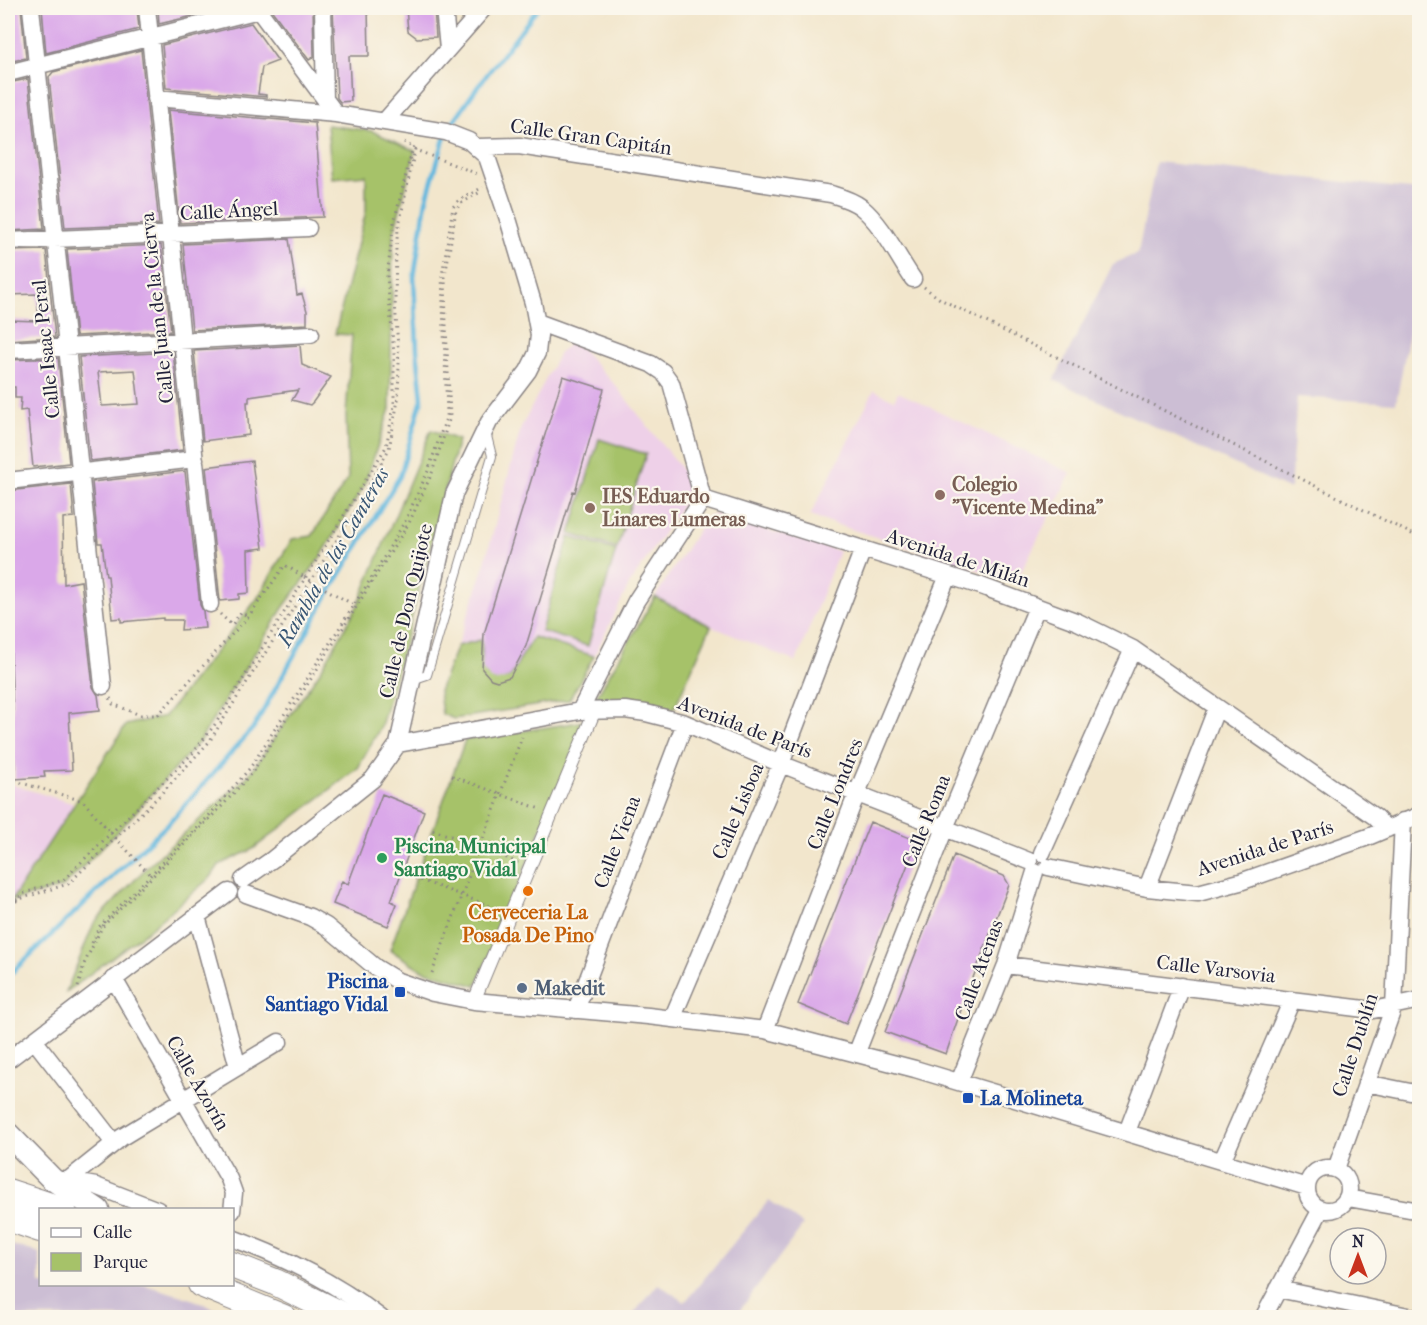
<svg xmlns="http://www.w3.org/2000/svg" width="1427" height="1325" font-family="'IM FELL French Canon',serif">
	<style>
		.built { fill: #eed0e8 }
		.industrial { fill: #ccbed4 }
		.green { fill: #a6c269; stroke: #647252; stroke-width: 1.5 }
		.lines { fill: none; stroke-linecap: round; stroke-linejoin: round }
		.stream { stroke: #61b7de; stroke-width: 4.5 }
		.building { fill: #daa8e9; fill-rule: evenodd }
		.service-casing { stroke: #8a8484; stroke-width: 10 }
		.pedestrian-casing { stroke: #8a8484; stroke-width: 14 }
		.minor-casing { stroke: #8a8484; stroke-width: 19 }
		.secondary-casing { stroke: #8a8484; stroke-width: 25 }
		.primary-casing { stroke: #8a8484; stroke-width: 28 }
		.path { stroke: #8a8484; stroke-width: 3; stroke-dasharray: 1.5 4.5; stroke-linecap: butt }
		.service { stroke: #fff; stroke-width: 8 }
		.pedestrian { stroke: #fff; stroke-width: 12 }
		.minor { stroke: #fff; stroke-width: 16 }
		.secondary { stroke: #fff; stroke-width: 22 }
		.primary { stroke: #fff; stroke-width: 26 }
		.path-bridge { stroke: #8a8484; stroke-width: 3; stroke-dasharray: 1.5 4.5; stroke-linecap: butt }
		.education-dot { fill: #8d6e63; stroke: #fbf7ec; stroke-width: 2 }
		.leisure-dot { fill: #2e9e5b; stroke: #fbf7ec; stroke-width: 2 }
		.food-dot { fill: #e8710a; stroke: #fbf7ec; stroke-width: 2 }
		.service-dot { fill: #5c6f8a; stroke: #fbf7ec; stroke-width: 2 }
		.transit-dot { fill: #1a4fb4; stroke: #fbf7ec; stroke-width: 2 }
		.labels { text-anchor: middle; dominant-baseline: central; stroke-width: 4.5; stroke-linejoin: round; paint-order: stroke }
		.street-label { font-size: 20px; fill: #22223b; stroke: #fbf7ec }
		.education-label { font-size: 20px; font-weight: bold; fill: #785e54; stroke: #fbf7ec; text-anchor: start }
		.leisure-label { font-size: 20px; font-weight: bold; fill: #27864d; stroke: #fbf7ec; text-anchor: start }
		.food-label { font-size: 20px; font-weight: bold; fill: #c56008; stroke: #fbf7ec }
		.transit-label { font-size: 20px; font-weight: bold; fill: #164399; stroke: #fbf7ec; text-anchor: end }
		.service-label { font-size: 20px; font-weight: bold; fill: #4e5e75; stroke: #fbf7ec; text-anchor: start }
		.water-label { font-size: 21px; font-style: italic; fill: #385674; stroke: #fbf7ec }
	</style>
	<rect width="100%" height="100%" fill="#fbf7ec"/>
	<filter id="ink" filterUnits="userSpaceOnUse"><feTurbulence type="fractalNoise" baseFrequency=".0167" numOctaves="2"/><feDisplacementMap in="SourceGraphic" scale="12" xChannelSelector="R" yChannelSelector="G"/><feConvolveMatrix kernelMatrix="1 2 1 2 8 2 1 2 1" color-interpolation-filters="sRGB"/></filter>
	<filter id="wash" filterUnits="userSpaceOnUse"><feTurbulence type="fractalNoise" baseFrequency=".008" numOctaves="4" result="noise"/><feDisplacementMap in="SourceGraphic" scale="24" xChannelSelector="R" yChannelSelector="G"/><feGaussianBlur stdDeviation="1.35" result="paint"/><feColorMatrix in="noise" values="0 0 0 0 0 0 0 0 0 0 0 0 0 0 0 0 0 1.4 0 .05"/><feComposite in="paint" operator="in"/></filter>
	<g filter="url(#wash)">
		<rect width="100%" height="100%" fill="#f2e6cc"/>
		<path class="built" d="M573 340 616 386 690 480 692 490 629 585 594 656 533 637 510 677 495 680 484 668 481 640 457 646 481 577 521 428 559 353Z
			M874 390 894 400 898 392 1071 473 1016 582 810 516Z
			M714 514 839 551 796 662 711 626 655 597 707 516Z
			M8 778 12 780 13 785 78 805 8 905Z"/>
		<path class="industrial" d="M1156 162 1419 190V279L1396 403 1297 397 1290 490 1054 380 1113 264 1138 253Z
			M769 1200 803 1225 735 1317H631L658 1284 685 1302Z
			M8 1244 40 1253V1284L145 1285 192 1299 233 1317H8Z"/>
		<path class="green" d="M327 125 372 131 415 151 393 236 390 409 364 486 320 558 283 608 199 742 121 828 63 887 11 901 126 725 165 716 257 599 292 539 312 536 348 478 346 415 352 335 335 334 366 211V175L332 178Z
			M431 430 458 440 410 624 381 726 358 768 253 849 219 865 211 877 146 932 66 992 94 923 148 866 249 775 321 670 358 605Z
			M599 439 646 454 617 548 570 534Z
			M569 537 616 550 588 646 541 631Z
			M655 597 711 626 674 709 596 697Z
			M533 637 594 656 569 700 454 719 442 714 439 691 457 646 481 640 484 668 495 680 510 677Z
			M586 721 476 986 422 970 390 950 465 740Z"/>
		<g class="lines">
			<path class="stream" d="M449 128 476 89 538 8
				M8 976 170 822 254 727 329 593 400 476 422 399 417 350 414 277 426 201 445 136"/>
		</g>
		<g id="blocks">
			<path class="building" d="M8 8H21L26 58 8 62Z
				M42 8H123L124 11 137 9 139 29 46 53Z
				M158 8H226L159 24Z
				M270 8H313L314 57 309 60Z
				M333 8H368L369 56H349L351 101 340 102 337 98Z
				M406 8H434L436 37 417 38 408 31Z
				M251 23 278 61 262 67 258 94 266 95V97L166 88 162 45Z
				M141 50 159 224 65 228 49 77 53 72Z
				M28 79 44 229 8 231V197H13L12 176 8 164V83Z
				M168 110 315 123 323 217 180 223Z
				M289 239 297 295 302 294 307 311V324L192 330 183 244Z
				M161 245 171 331 76 336 67 249Z
				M46 250 55 337 8 340V320L39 321 37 294 8 295V251Z
				M300 345 302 365 331 377 313 402 310 405 292 400 298 390 249 397V402H247L249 435 203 441 194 351Z
				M173 352 183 450 90 461 79 357ZM135 370 139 404 102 406 98 372Z
				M58 358 69 463 33 467 27 410 20 411 21 398H15V387H8V360Z
				M563 376 604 389 575 492 573 491 526 646 510 677 497 681 491 679 482 669 484 634Z
				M252 461 263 548 248 550 249 593 239 594V599L220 601 206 467Z
				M185 471 200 605 203 611 205 628 181 630 182 620H163V618L121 622V618L112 619 108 576H106L102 543H98L92 482Z
				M71 484 74 517 63 518 64 584 81 581 93 687 98 695 100 710 69 713 72 770 44 771 45 777 15 779 8 570V491Z
				M382 794 424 811 391 901 397 904 388 926 333 904 342 881 348 884Z
				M870 822 917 841 846 1024 798 1004Z
				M954 855 1004 876 1009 885 964 1001 946 1054 885 1032Z"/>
		</g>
	</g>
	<g filter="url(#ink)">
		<use href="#blocks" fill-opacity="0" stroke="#8a8484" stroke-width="1.5"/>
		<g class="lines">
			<defs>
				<path id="service" d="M412 680 427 675 492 456 486 432"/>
				<path id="pedestrian" d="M474 1001 595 710"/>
				<path id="minor" d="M31 8 103 686
					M147 8 210 604
					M257 8 336 114
					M323 8 325 100
					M444 8 448 49
					M8 73 259 10
					M156 98 336 114 446 132 469 141 487 157 509 222 533 303 539 335 537 353 528 371 489 422 454 494 398 744 373 779 273 859 243 880
					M384 122 484 8
					M478 147 519 146 831 194C841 197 852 200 861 207 883 225 897 256 913 279
					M8 241 308 228
					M537 322 651 364 663 372 671 383 703 499
					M8 350 311 334
					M8 481 195 459
					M703 499 981 586 1078 622 1133 649 1375 817 1387 829
					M580 711 636 601 703 499
					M398 744 580 711 625 710 646 713 685 723 781 764 1029 861
					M1042 853 1133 649
					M1048 867 1147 888 1198 893 1240 882 1368 837 1420 815
					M1147 888 1217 707
					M246 894 310 917 326 926 375 967 398 981 433 993 474 1001 648 1016 765 1030 915 1069 1307 1187
					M197 916 238 1067
					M1006 965 1373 1010 1420 1000
					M114 979 229 1179 234 1193 232 1211
					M576 1010 685 723
					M672 1019 781 764 863 549
					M765 1030 857 793 948 576
					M34 1040 114 1143
					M857 1052 945 828 1037 607
					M8 1060 229 892
					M959 1082 1006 965 1035 872
					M1366 1083 1420 1094
					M1127 1132 1182 986
					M1222 1161 1292 1000
					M1307 1189a21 21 0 1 1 42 0a21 21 0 1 1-42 0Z
					M1336 1169 1394 1006 1403 821
					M62 1180 96 1186 158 1210
					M67 1181 122 1137 279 1042
					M1348 1198 1420 1211
					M232 1238C286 1258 336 1283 381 1318
					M1278 1289 1418 1318
					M1263 1318 1321 1209"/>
				<path id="secondary" d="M8 1134 52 1179 98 1210"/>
				<path id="primary" d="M8 1192 63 1210
					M8 1218 40 1229
					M232 1265 275 1282 348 1318
					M201 1284 284 1318"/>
			</defs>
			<use href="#service" class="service-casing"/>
			<use href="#pedestrian" class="pedestrian-casing"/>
			<use href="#minor" class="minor-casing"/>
			<use href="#secondary" class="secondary-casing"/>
			<use href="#primary" class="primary-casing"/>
			<path class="path" d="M404 142 418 151 478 174
				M924 287 940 299 1420 538
				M220 614 232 625 241 612 248 617
				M110 698 113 704 140 715H158L248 617 285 565 304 577
				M8 771 15 781 83 801 111 833
				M452 776 540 809
				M433 830 480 846 518 863
				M415 878 498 909
				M16 900 68 884 158 797 209 742 355 511 389 449 398 400 399 364 395 301 396 248 398 230 415 149
				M8 911 22 894 63 880 194 752 216 723 386 447 394 406V354L387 276 394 222 413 147
				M92 943 99 927 207 818 250 768 377 569 405 521 428 471 447 415 442 276 453 207 458 201 483 187
				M432 973 522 737
				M78 987 84 964 102 927 224 804 253 771 409 523 432 473 450 417 446 325 445 277 456 210 460 204 482 191"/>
			<use href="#service" class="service"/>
			<use href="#pedestrian" class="pedestrian"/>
			<use href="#minor" class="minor"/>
			<use href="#secondary" class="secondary"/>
			<use href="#primary" class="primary"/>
			<path class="path-bridge" d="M304 577 356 606
				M111 833 152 877"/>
		</g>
	</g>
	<g class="education-dot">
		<circle cx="940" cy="495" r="6"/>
		<circle cx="590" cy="508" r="6"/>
	</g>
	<circle class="leisure-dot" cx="382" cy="858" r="6"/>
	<circle class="food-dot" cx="528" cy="891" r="6"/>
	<circle class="service-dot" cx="522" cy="988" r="6"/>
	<g class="transit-dot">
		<rect x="394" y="986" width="12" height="12" rx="3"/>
		<rect x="962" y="1092" width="12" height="12" rx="3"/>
	</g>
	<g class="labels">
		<g class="street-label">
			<text transform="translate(591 137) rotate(8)">Calle Gran Capitán</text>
			<text transform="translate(229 211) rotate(-3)">Calle Ángel</text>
			<text transform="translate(157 308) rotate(-96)">Calle Juan de la Cierva</text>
			<text transform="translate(46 349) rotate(-96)">Calle Isaac Peral</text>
			<text transform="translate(958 558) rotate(18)">Avenida de Milán</text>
			<text transform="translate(406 611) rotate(-77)">Calle de Don Quijote</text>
			<text transform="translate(745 727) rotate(21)">Avenida de París</text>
			<text transform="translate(835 794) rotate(-68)">Calle Londres</text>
			<text transform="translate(738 811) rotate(-67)">Calle Lisboa</text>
			<text transform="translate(926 821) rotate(-68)">Calle Roma</text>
			<text transform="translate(617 842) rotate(-69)">Calle Viena</text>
			<text transform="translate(1265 848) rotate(-18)">Avenida de París</text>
			<text transform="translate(1216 969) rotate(7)">Calle Varsovia</text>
			<text transform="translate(979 970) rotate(-70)">Calle Atenas</text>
			<text transform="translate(1355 1045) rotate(-72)">Calle Dublín</text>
			<text transform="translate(198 1083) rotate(60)">Calle Azorín</text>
		</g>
		<g class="education-label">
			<text x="952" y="484">Colegio<tspan x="952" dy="23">"Vicente Medina"</tspan></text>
			<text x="602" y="496">IES Eduardo<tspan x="602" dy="23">Linares Lumeras</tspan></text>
		</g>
		<g class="leisure-label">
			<text x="394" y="846">Piscina Municipal<tspan x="394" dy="23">Santiago Vidal</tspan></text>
		</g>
		<g class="food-label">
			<text x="528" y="912">Cerveceria La<tspan x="528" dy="23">Posada De Pino</tspan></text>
		</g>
		<g class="transit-label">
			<text x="388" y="981">Piscina<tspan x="388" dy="23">Santiago Vidal</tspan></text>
			<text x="980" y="1098" text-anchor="start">La Molineta</text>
		</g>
		<g class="service-label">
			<text x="534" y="988">Makedit</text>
		</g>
		<g class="water-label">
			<text transform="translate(333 557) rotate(-60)">Rambla de las Canteras</text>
		</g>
	</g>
	<rect width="1427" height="1325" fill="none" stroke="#fbf7ec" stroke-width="30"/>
	<rect x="39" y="1208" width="195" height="78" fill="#fbf7ec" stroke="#a4a2a5" stroke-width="1.5"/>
	<rect x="51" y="1228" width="30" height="9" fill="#ffffff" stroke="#a4a2a5" stroke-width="1.5"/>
	<text x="93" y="1238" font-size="18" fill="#22223b">Calle</text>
	<rect x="51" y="1253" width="30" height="18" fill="#a6c269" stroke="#a4a2a5" stroke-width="1.5"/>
	<text x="93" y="1268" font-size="18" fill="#22223b">Parque</text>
	<g transform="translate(1358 1256)"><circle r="28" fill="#fbf7ec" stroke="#a4a2a5" stroke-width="1.5"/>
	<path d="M0-4.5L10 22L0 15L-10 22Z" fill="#c8321e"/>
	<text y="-9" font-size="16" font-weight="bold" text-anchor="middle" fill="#22223b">N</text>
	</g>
</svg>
